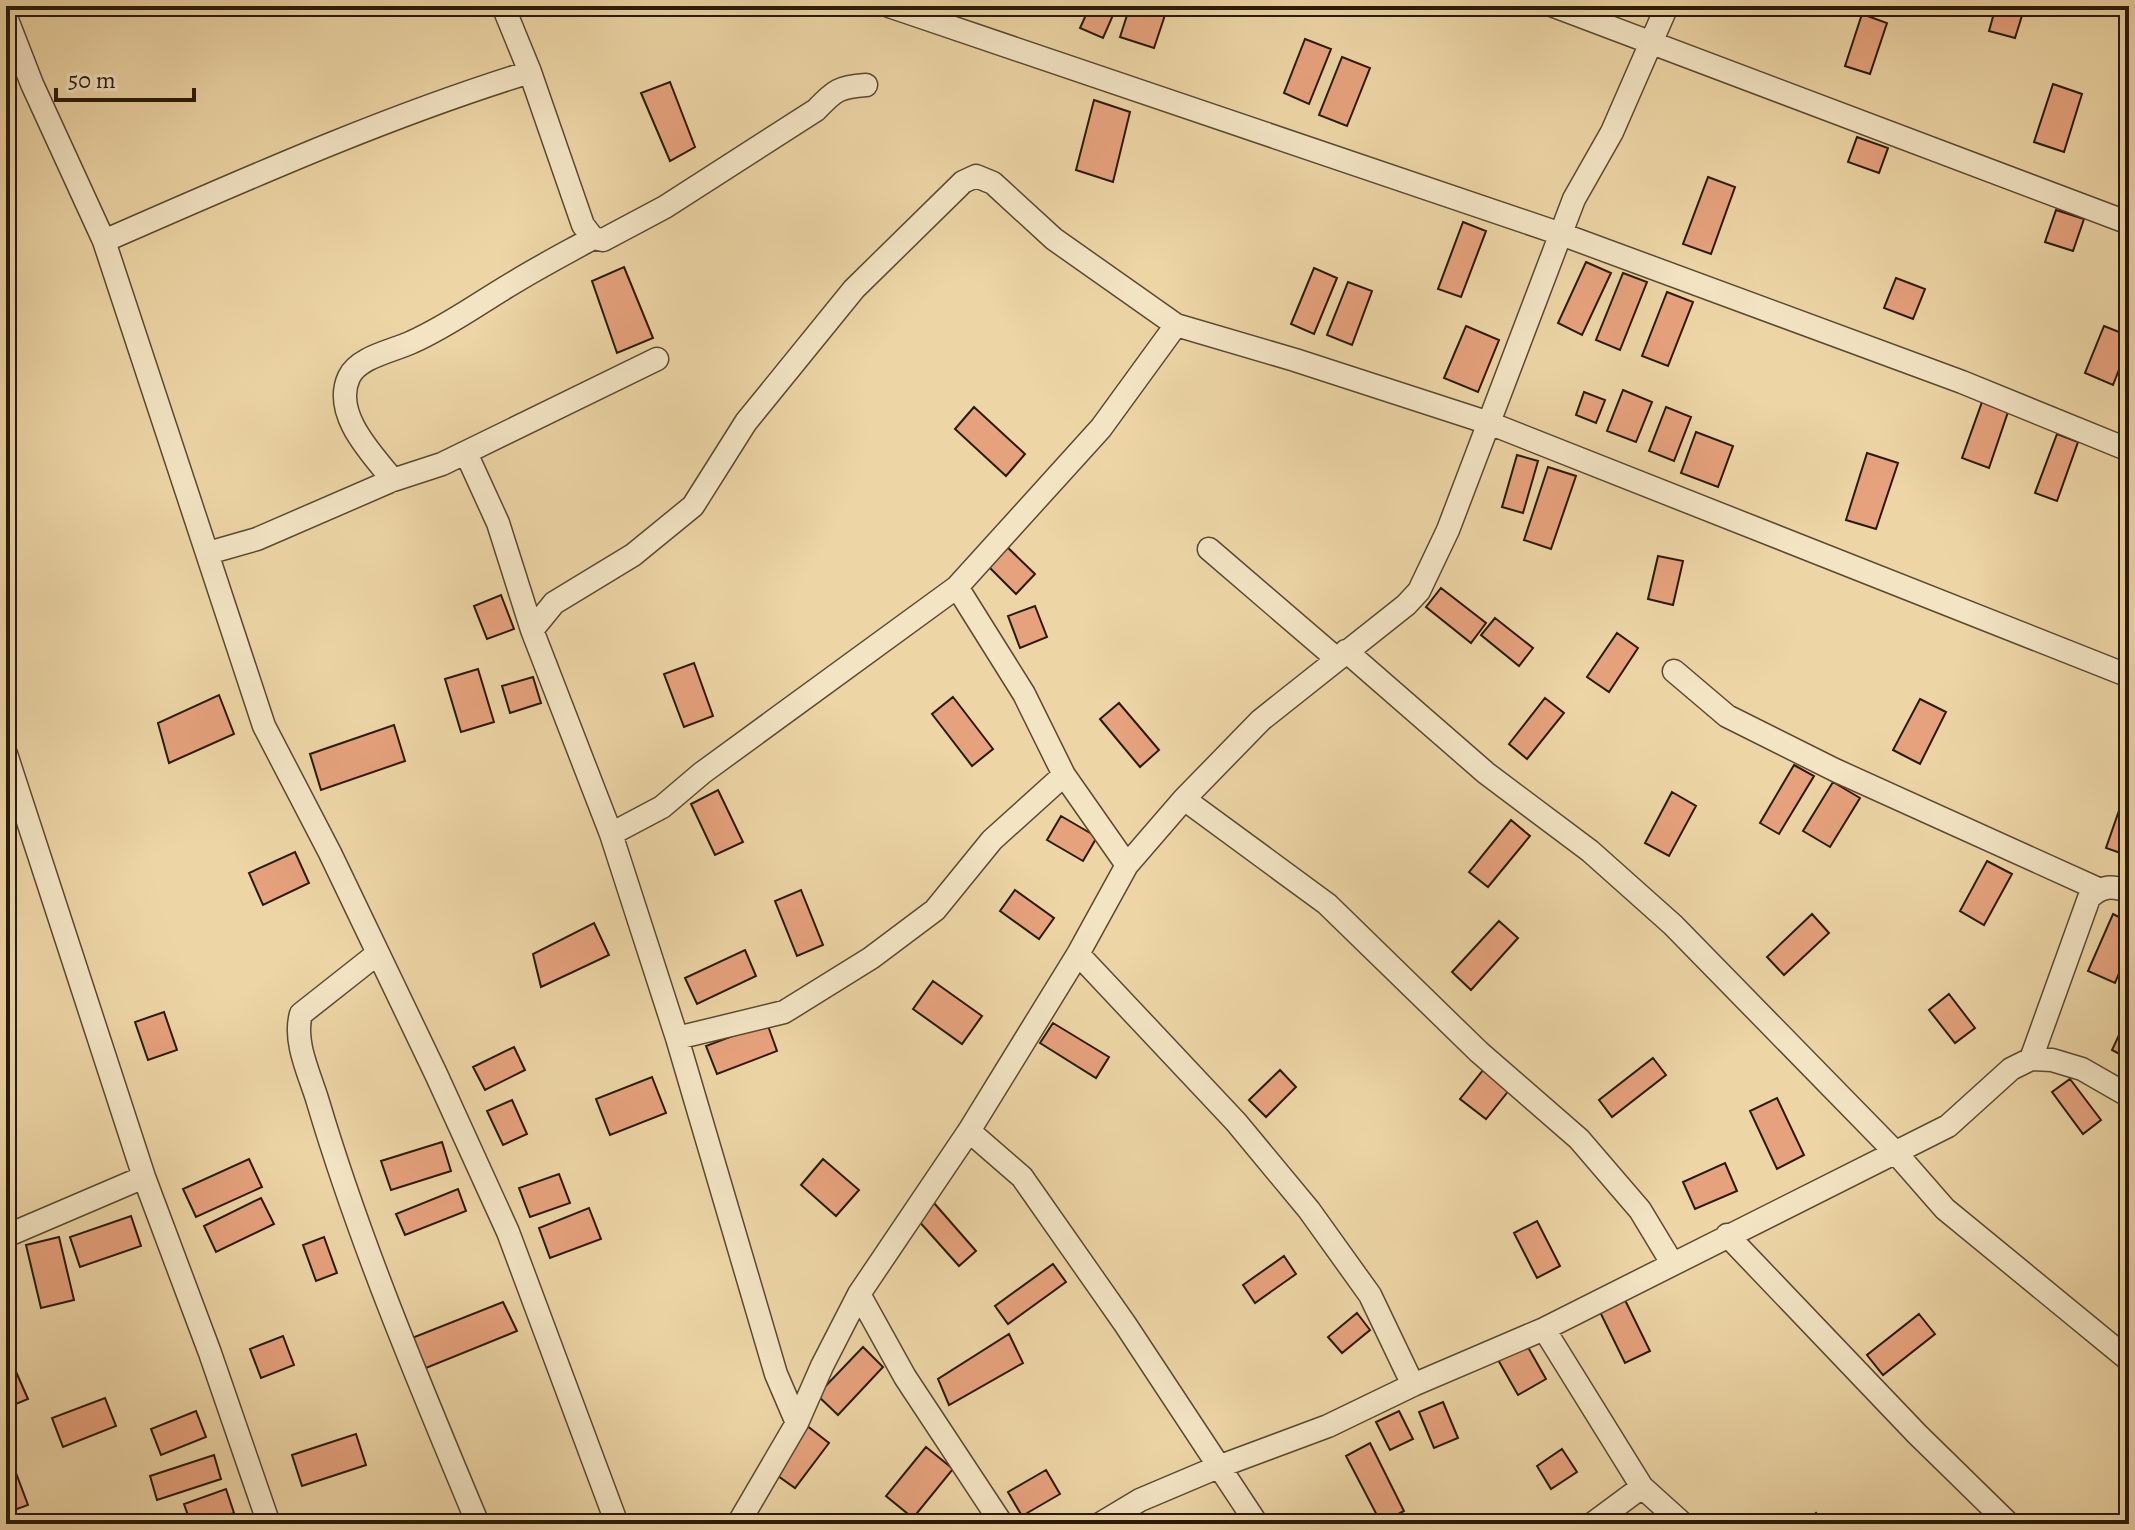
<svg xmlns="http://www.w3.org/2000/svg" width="2135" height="1530" font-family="Alegreya,serif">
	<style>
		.building { fill: #e6a27d; stroke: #291a0a; stroke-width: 2 }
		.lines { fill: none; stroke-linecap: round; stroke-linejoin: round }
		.minor-casing { stroke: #5a4931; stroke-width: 25 }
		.minor { stroke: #f3e4c4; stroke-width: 22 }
	</style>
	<rect width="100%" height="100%" fill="#edd5a5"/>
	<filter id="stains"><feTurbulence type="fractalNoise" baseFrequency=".0025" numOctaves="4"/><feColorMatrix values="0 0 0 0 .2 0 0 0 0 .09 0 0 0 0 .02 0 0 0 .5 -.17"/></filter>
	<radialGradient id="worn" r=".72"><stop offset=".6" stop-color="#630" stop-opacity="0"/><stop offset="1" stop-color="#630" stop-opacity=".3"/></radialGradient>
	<path class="building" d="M1090 6H1117L1103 38 1080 28Z
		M1130 6H1168L1154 48 1120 37Z
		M1996 6H2025L2015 38 1989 31Z
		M1862 14 1887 23 1870 74 1845 66Z
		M1305 39 1331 49 1309 104 1284 93Z
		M1342 57 1370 68 1347 126 1319 115Z
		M670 82 695 147 670 161 641 93Z
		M2053 84 2082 94 2064 152 2034 142Z
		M1094 100 1130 112 1113 182 1076 170Z
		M1857 137 1888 148 1879 173 1848 162Z
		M1708 177 1735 187 1711 254 1683 244Z
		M2056 210 2084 219 2073 251 2045 242Z
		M1463 222 1486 231 1461 297 1438 289Z
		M1586 262 1611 273 1582 335 1558 323Z
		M624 267 653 338 617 353 592 281Z
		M1314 268 1337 278 1314 334 1291 324Z
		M1623 273 1647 282 1620 350 1596 340Z
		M1896 278 1925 289 1913 319 1884 308Z
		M1348 282 1372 291 1352 345 1327 335Z
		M1667 292 1693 302 1668 366 1642 356Z
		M1466 326 1499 340 1478 392 1444 378Z
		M2104 326 2129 336V344L2113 385 2085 373Z
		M1623 390 1652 402 1636 442 1607 431Z
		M1584 392 1605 400 1596 423 1576 415Z
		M1982 402 2008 412 1989 468 1962 458Z
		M974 407 1025 454 1006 476 955 429Z
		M1666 407 1691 417 1674 461 1649 451Z
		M1696 432 1733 446 1718 487 1681 473Z
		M2057 434 2078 442 2057 501 2035 493Z
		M1867 453 1898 463 1876 529 1846 520Z
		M1517 455 1538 461 1523 513 1502 507Z
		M1548 467 1576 476 1551 549 1524 540Z
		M1001 541 1035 574 1016 594 982 560Z
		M1658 556 1683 561 1673 605 1648 599Z
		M1441 588 1486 623 1471 643 1426 607Z
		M501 595 514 629 487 639 474 606Z
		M1035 606 1047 637 1020 648 1008 616Z
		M1495 618 1533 648 1519 666 1481 635Z
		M1617 633 1638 648 1609 692 1587 677Z
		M694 663 713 716 684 727 664 674Z
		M478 669 494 722 461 732 445 679Z
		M533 677 541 703 510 713 502 686Z
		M219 695 234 734 169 763 158 723Z
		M953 697 993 749 972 766 932 714Z
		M1545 698 1564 713 1527 759 1509 744Z
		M1920 699 1946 712 1920 764 1893 750Z
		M1119 703 1159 750 1140 767 1100 719Z
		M394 725 405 761 321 790 310 754Z
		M1794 765 1814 776 1779 834 1760 823Z
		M1833 782 1860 798 1830 847 1803 831Z
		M2129 782V856L2106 848Z
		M718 790 743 842 715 855 691 804Z
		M1672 792 1696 806 1669 856 1645 843Z
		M1061 816 1097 837 1083 861 1047 840Z
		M1511 820 1530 836 1488 887 1469 872Z
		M295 852 309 883 263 905 249 873Z
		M1987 861 2012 874 1984 925 1960 911Z
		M801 890 823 945 797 956 775 901Z
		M1015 890 1054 918 1039 939 1000 911Z
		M1812 914 1829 933 1784 975 1767 957Z
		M2113 914 2129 922V950L2115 983 2088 971Z
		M1499 921 1518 938 1471 990 1452 972Z
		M594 923 609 955 541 987 533 954Z
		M745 950 756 976 697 1004 685 978Z
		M933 981 982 1016 962 1044 913 1009Z
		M1949 994 1975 1028 1955 1043 1929 1010Z
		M164 1012 177 1050 148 1060 135 1022Z
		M2126 1020 2129 1022V1059L2112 1050Z
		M767 1023 777 1051 717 1074 706 1046Z
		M1053 1023 1109 1057 1096 1078 1040 1043Z
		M514 1047 525 1070 485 1090 473 1067Z
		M1653 1058 1666 1075 1612 1117 1599 1100Z
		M1484 1069 1510 1089 1486 1119 1460 1099Z
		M1280 1070 1296 1087 1266 1117 1249 1100Z
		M652 1077 666 1113 610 1135 596 1099Z
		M2070 1079 2101 1120 2083 1134 2052 1092Z
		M1777 1098 1804 1155 1777 1169 1750 1111Z
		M512 1100 527 1134 503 1145 487 1111Z
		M442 1142 451 1171 391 1190 381 1161Z
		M249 1159 262 1187 196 1217 183 1189Z
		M823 1159 859 1190 836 1216 801 1185Z
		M1725 1163 1737 1191 1695 1209 1683 1182Z
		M559 1174 570 1203 530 1217 519 1188Z
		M458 1189 466 1211 405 1235 396 1214Z
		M261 1198 274 1224 216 1252 204 1226Z
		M934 1203 976 1251 959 1266 917 1219Z
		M589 1208 601 1239 550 1258 539 1228Z
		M131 1216 141 1246 80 1267 70 1237Z
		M1537 1221 1560 1266 1537 1278 1514 1233Z
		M59 1237 74 1300 41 1308 26 1245Z
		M324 1237 337 1273 316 1281 303 1245Z
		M1284 1256 1296 1274 1255 1303 1243 1285Z
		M1053 1264 1066 1282 1008 1324 995 1306Z
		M1624 1298 1650 1351 1625 1363 1599 1310Z
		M503 1302 517 1331 426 1368 412 1338Z
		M1357 1313 1370 1330 1342 1353 1328 1337Z
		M1919 1314 1935 1334 1883 1375 1867 1355Z
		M1009 1334 1023 1363 949 1405 938 1379Z
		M283 1336 294 1365 261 1378 250 1349Z
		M1525 1342 1546 1379 1518 1395 1497 1358Z
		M863 1347 883 1367 838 1415 817 1395Z
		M6 1349 28 1399 6 1408Z
		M105 1398 116 1426 63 1447 52 1418Z
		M1443 1402 1458 1438 1434 1448 1419 1412Z
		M196 1411 206 1437 161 1455 151 1429Z
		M1399 1411 1413 1439 1390 1450 1376 1422Z
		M806 1425 829 1443 795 1488 771 1471Z
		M356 1434 366 1465 302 1486 292 1455Z
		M1370 1443 1404 1511 1381 1523 1346 1456Z
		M926 1447 953 1469 913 1518 886 1496Z
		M1562 1449 1577 1472 1551 1489 1537 1466Z
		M214 1455 221 1479 157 1500 150 1476Z
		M1046 1470 1060 1494 1022 1516 1008 1492Z
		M16 1473 28 1505 6 1513V1476Z
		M226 1489 234 1513 203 1524H191L184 1504Z
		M1816 1513 1826 1524H1804Z"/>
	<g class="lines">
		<defs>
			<path id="minor" d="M503 6 530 72 583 225 593 238 603 240 665 207 816 110C835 90 839 87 866 85
				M889 6 1561 234 1962 382 2129 450
				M1554 6 2129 223
				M6 17 32 84 104 241 264 726 330 853 436 1074 508 1232 617 1524
				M104 241C244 180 384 117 530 72
				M466 453 498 523 532 630 611 834 677 1038 776 1374 797 1423
				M393 480C372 454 332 414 349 377 358 357 393 351 412 342 448 326 479 303 513 283 539 267 566 253 593 238
				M1209 549 1337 659
				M208 553 257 539 393 480 442 464 657 359
				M957 587 1024 694 1064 775 1127 865
				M532 630 554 603 633 555 693 506 746 422 854 289 963 182 976 176 993 183 1054 239 1176 325 1295 360 1489 423 2129 676
				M1346 651 1486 773 1590 851 1673 925 1896 1153 1945 1209 2129 1360
				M1674 671 1727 716 1835 770 2098 889
				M6 754 144 1177 210 1353 269 1524
				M1184 799 1327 904 1479 1052 1579 1139 1640 1210 1672 1263
				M611 834 662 807 702 773 957 587 1101 428 1176 325
				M377 954 301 1014C293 1042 310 1075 318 1102 361 1246 420 1385 478 1524
				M1078 954 1236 1122 1309 1210 1370 1295 1413 1385
				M677 1038 784 1012 871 958 935 910 992 840 1064 775
				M2031 1059 2089 898C2102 885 2112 886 2129 891
				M969 1131 1022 1177 1125 1324 1257 1524
				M1727 1235 1917 1434 2009 1524
				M6 1236 144 1177
				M859 1294 905 1377 1002 1524
				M1544 1329 1642 1487 1683 1524
				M738 1524 797 1423 822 1366 859 1294 969 1131 1078 954 1127 865 1184 799 1261 720 1406 605 1419 591 1448 530 1574 199 1612 132 1667 6
				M1100 1524 1140 1500 1218 1467 1328 1426 1413 1385 1544 1329 1948 1126 2011 1069 2031 1059 2052 1060 2082 1069 2129 1096
				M1592 1524 1642 1487"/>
		</defs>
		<use href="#minor" class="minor-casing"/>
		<use href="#minor" class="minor"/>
	</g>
	<rect width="2135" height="1530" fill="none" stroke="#edd5a5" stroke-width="32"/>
	<rect x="8" y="8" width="2119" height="1514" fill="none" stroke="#291a0a" stroke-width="4"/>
	<rect x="16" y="16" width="2103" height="1498" fill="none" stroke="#291a0a" stroke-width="2"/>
	<path d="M56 88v12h138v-12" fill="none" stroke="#291a0a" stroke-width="4"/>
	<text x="68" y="88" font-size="24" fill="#291a0a" stroke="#f3e4c4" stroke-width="6" paint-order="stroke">50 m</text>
	<rect width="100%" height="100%" filter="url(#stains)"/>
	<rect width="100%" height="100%" fill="url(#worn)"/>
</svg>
